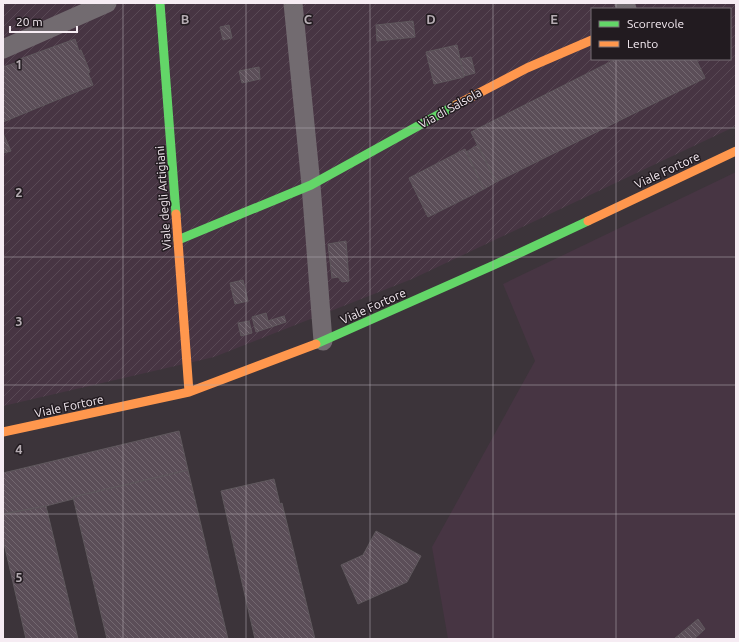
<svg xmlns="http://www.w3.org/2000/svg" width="739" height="642" font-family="Ubuntu,sans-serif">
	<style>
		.built { fill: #473543 }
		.industrial { fill: url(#industrial-furrows); fill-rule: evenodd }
		.building { fill: url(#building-back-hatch); stroke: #5f585d }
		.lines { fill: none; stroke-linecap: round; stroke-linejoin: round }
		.street { stroke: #726b70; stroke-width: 19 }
		.fast { stroke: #63d668; stroke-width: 9 }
		.slow { stroke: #ff974d; stroke-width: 9 }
		.grid { fill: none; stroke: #b5acb2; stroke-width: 1; stroke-opacity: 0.55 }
		.labels { text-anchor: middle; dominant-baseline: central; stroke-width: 3; stroke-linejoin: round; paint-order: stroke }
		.street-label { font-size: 12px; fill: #f6ecf3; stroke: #221b20 }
		.grid-label { font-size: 13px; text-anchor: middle; font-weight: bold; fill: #b5acb2; stroke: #221b20; stroke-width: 3; stroke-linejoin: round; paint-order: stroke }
	</style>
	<defs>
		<pattern id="industrial-furrows" width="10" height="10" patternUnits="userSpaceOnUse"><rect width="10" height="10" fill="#473543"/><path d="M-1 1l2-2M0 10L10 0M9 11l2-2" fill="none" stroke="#594955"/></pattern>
		<pattern id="building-back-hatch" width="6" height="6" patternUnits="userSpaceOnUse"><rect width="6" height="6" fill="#5b4e58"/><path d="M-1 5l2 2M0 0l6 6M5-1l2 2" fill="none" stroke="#736870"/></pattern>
	</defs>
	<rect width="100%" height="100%" fill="#3c343a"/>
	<path class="built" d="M736 172V639H448L432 547 535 361 503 284Z"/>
	<path class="industrial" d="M3 3H736V126L412 279 214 357 3 406ZM592 9H730V59H592Z"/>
	<path class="building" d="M413 21 415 37 377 41 376 25Z
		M229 25 232 38 223 40 220 27Z
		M75 39 79 51 81 50 90 72 88 73 93 85 3 122V67L21 61 20 59Z
		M457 45 464 77 434 84 426 52Z
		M471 57 475 73 464 76 460 59Z
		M616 59H696L705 78 496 182 471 132Z
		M259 67 260 79 242 83 239 71Z
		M3 133 11 151 3 153Z
		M478 145 496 182 484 189 466 152Z
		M465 149 484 189 428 217 409 178Z
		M346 241 349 281 342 282 338 277 332 278 328 244Z
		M243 280 248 301 235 304 230 283Z
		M266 313 268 321 284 316 286 322 256 332 252 317Z
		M249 321 252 333 241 336 238 323Z
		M179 431 188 470 73 497V499L46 506 3 514V473Z
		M188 470 228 639H107L73 497Z
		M274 479 280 504 282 503 315 639H255L221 491Z
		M46 506 78 639H26L3 539V514Z
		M376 531 421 556 407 582 358 604 341 565 363 555Z
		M698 619 705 629 694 639H674Z"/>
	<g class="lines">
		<path class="street" d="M293 3 311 185 323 341
			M624 3 627 9
			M3 49 107 3"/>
		<path class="fast" d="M160 3 176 214
			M178 240 311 185 456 105
			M316 344 494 265 588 221"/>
		<path class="slow" d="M456 105 527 68 592 40
			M176 214 189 392
			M588 221 736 151
			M3 432 189 392 316 344"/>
	</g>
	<path class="grid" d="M123 3V639M246 3V639M370 3V639M493 3V639M616 3V9M616 59V639M3 128H736M3 257H736M3 385H736M3 514H736"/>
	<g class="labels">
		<g class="street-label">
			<text transform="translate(450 108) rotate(-29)">Via di Salsola</text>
			<text transform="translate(667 170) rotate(-25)">Viale Fortore</text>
			<text transform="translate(163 198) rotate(-94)">Viale degli Artigiani</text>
			<text transform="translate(373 306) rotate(-24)">Viale Fortore</text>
			<text transform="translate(69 406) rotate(-12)">Viale Fortore</text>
		</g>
	</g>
	<g class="grid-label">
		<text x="185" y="24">B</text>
		<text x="308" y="24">C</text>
		<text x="431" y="24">D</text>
		<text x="554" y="24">E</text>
		<text x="19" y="69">1</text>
		<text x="19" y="197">2</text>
		<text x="19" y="326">3</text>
		<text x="19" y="454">4</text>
		<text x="19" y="582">5</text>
	</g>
	<rect width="739" height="642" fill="none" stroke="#f6ecf3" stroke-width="8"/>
	<rect x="591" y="8" width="140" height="52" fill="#221b20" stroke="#776f74"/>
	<rect x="599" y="21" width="20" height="6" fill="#63d668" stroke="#776f74"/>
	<text x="627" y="28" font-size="12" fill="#f6ecf3">Scorrevole</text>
	<rect x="599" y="41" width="20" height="6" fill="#ff974d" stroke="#776f74"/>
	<text x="627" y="48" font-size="12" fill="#f6ecf3">Lento</text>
	<path d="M10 26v6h67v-6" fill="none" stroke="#f6ecf3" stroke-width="2"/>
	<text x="16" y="26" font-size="12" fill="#f6ecf3" stroke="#221b20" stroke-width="3" paint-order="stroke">20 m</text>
</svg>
